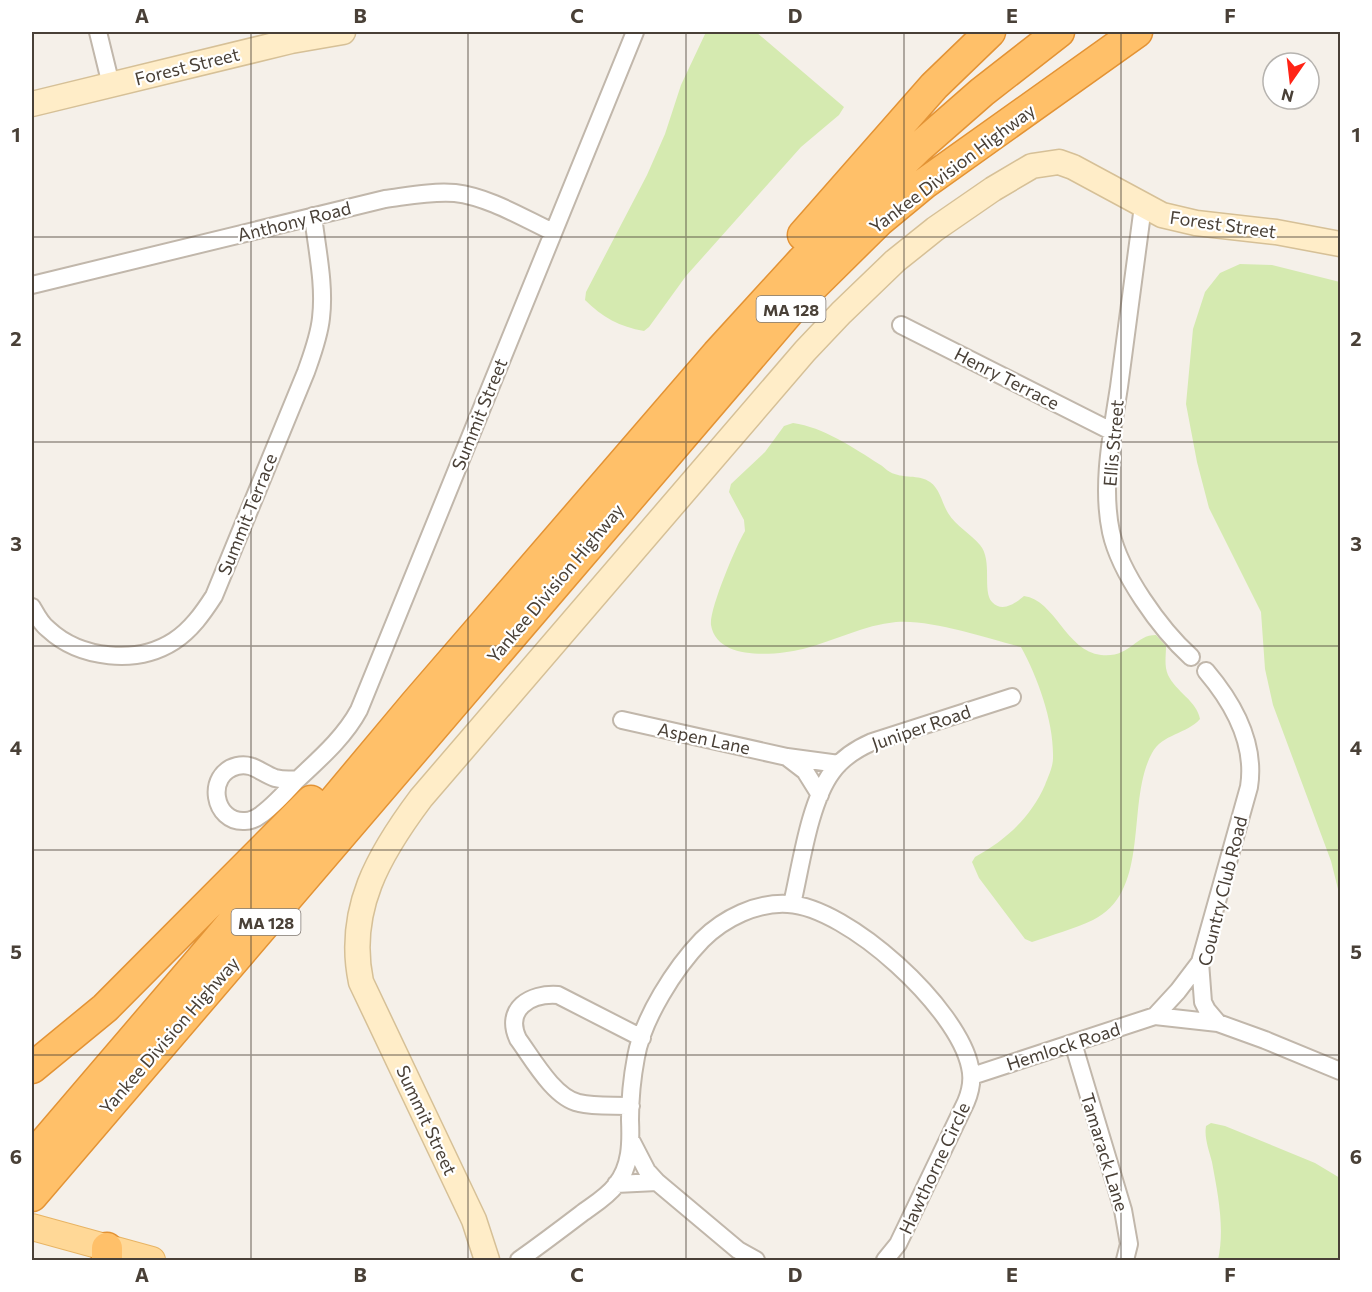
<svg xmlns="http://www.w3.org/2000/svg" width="1372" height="1292" font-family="Commissioner,sans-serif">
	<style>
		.green { fill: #d5eab0 }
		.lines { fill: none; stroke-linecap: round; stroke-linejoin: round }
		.street-casing { stroke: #c1b7ab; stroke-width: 20 }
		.secondary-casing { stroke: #d6c097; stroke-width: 27 }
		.primary-casing { stroke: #e8b464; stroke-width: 28 }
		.highway-casing { stroke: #e39335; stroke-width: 33 }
		.street { stroke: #fff; stroke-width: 16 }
		.secondary { stroke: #ffedc8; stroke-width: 24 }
		.primary { stroke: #ffd897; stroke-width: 26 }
		.highway { stroke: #ffc069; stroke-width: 30 }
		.grid { fill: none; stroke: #494037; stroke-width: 1.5; stroke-opacity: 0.55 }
		.labels { text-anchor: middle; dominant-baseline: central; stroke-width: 4.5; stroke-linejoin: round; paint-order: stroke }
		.shield { fill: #fff; stroke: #807973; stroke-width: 1.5 }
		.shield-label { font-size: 16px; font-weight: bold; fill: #494037 }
		.street-label { font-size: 18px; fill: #494037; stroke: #fff }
		.neatline { fill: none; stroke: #494037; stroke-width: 2 }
		.grid-label { font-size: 20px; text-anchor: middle; font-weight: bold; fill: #494037 }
	</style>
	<rect width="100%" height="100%" fill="#f5f0e9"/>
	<path class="green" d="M706 32H756L844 107 839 115 801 147 686 276 649 327 644 331C620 327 602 317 585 300L586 292 647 175 665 134 681 85Z
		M1240 264 1272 265 1340 282V897L1331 861 1273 705 1265 669 1261 612 1209 508 1197 462 1186 404 1193 329 1205 292 1220 273Z
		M793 423C823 427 854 448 879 464 883 466 886 470 890 472 902 479 919 474 930 482 940 489 942 503 948 513 956 526 971 534 980 545 993 560 982 591 992 602 1002 613 1016 603 1024 596 1055 600 1066 651 1101 655 1131 658 1134 635 1156 635L1166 646C1166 657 1164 665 1168 675 1176 692 1197 701 1200 719 1187 734 1162 734 1152 753 1125 803 1152 891 1093 920 1074 929 1052 935 1032 942L1025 939 979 878 972 862 975 857C1006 840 1031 817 1045 785 1048 777 1053 767 1053 758 1054 722 1038 678 1021 647 986 638 931 619 896 622 864 625 834 641 803 649 778 655 717 662 711 625 709 610 736 546 745 531L744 520 729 492 731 484 765 452 784 426Z
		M1211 1123 1225 1126 1315 1163 1340 1178V1260H1218C1225 1228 1218 1195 1212 1162 1209 1150 1204 1138 1206 1126Z"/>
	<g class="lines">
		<defs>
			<path id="street" d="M98 32 111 85
				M1143 206C1135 266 1127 326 1119 387 1112 433 1101 485 1111 532 1120 573 1160 629 1191 657
				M32 285 385 199C408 196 432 191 455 193 489 197 523 218 553 232
				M901 325 1113 432
				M32 607C36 614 41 624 48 629 80 659 137 665 174 641 191 630 203 613 214 596L306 372C312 355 319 337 321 318 325 285 317 250 313 216
				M1206 671C1234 704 1256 743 1249 787L1200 962 1203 1002 1207 1010 1218 1023 1265 1040 1340 1071
				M622 720 787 757 839 764
				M788 758 805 771 820 795
				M298 779C290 780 283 780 275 778 261 773 252 762 237 766 205 774 213 823 245 821 252 821 257 818 262 814 274 805 285 793 295 782 318 760 344 738 359 710L635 32
				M792 904C801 866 809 803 832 772 842 758 856 749 872 742L1012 697
				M1155 1016 1218 1023
				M1073 1043 1123 1210 1129 1244 1125 1260
				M972 1076 1155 1016 1178 991 1200 962
				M631 1106C614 1105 595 1107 579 1103 554 1098 532 1058 518 1039 504 1009 530 993 558 995L642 1038
				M632 1142 647 1171 657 1182
				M616 1184 657 1182 738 1250 756 1260
				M519 1260C540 1245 560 1230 581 1214 593 1205 607 1197 616 1185 631 1166 631 1143 630 1120 630 1099 632 1078 636 1057 643 1018 675 968 702 940 724 918 757 902 788 904 848 907 958 1008 970 1067 973 1079 971 1090 966 1102L898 1244 885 1260"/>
			<path id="secondary" d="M32 104 291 41 343 32
				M487 1260 474 1220 361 982C346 910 379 854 421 798L805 351 841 313 895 261 935 229 993 189 1032 166 1059 162 1073 167 1162 215 1196 223 1276 232 1340 244"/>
			<path id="primary" d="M32 1227 152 1260"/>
			<path id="highway" d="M803 235 934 86 990 32
				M32 1068 105 1008 311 801
				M32 1157 215 943 415 704 717 354 802 261 918 148 982 92 1059 32
				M32 1196 800 299 879 221 925 183 1137 32
				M107 1248V1260"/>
		</defs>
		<use href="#street" class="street-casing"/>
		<use href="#secondary" class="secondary-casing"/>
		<use href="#primary" class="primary-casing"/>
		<use href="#highway" class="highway-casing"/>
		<use href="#street" class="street"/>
		<use href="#secondary" class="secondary"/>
		<use href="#primary" class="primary"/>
		<use href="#highway" class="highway"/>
	</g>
	<path class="grid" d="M251 32V1260M468 32V1260M686 32V1260M904 32V1260M1121 32V1260M32 237H1340M32 442H1340M32 646H1340M32 850H1340M32 1055H1340"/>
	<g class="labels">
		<g class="shield">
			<rect x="756.5" y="296" width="69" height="26" rx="4.5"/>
			<rect x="231.5" y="909" width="69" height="26" rx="4.5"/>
		</g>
		<g class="shield-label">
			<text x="791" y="309">MA 128</text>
			<text x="266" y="922">MA 128</text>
		</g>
		<g class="street-label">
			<text transform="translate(187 66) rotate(-14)">Forest Street</text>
			<text transform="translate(952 168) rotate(-37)">Yankee Division Highway</text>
			<text transform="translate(294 221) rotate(-14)">Anthony Road</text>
			<text transform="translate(1223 224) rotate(8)">Forest Street</text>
			<text transform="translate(1007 378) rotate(27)">Henry Terrace</text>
			<text transform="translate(479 414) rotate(-68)">Summit Street</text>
			<text transform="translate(1113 443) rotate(-85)">Ellis Street</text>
			<text transform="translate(247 514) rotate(-68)">Summit Terrace</text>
			<text transform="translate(555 583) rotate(-50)">Yankee Division Highway</text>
			<text transform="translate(921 727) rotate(-19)">Juniper Road</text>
			<text transform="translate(704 738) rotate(12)">Aspen Lane</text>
			<text transform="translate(1222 891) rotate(-76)">Country Club Road</text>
			<text transform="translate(169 1035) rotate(-49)">Yankee Division Highway</text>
			<text transform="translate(1063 1046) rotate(-18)">Hemlock Road</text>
			<text transform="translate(427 1120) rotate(65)">Summit Street</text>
			<text transform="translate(1105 1152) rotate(73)">Tamarack Lane</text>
			<text transform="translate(934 1168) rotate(-65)">Hawthorne Circle</text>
		</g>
	</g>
	<rect width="1372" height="1292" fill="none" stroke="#ffffff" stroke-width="66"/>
	<g transform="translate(1291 81) rotate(194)"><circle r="28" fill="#ffffff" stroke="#b6b3af" stroke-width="1.5"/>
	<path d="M0-4.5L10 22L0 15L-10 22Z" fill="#ff2315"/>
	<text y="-9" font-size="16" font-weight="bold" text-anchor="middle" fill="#494037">N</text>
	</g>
	<rect x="33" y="33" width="1306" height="1226" class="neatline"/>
	<g class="grid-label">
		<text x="142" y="23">A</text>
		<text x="360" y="23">B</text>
		<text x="577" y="23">C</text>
		<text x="795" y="23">D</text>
		<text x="1012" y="23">E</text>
		<text x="1230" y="23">F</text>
		<text x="16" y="142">1</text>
		<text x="1356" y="142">1</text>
		<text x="16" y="346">2</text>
		<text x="1356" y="346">2</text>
		<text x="16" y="551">3</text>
		<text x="1356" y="551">3</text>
		<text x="16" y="755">4</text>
		<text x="1356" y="755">4</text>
		<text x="16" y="959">5</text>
		<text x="1356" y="959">5</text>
		<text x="16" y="1164">6</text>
		<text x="1356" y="1164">6</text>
		<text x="142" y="1282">A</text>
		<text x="360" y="1282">B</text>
		<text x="577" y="1282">C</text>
		<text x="795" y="1282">D</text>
		<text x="1012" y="1282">E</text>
		<text x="1230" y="1282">F</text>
	</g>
</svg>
